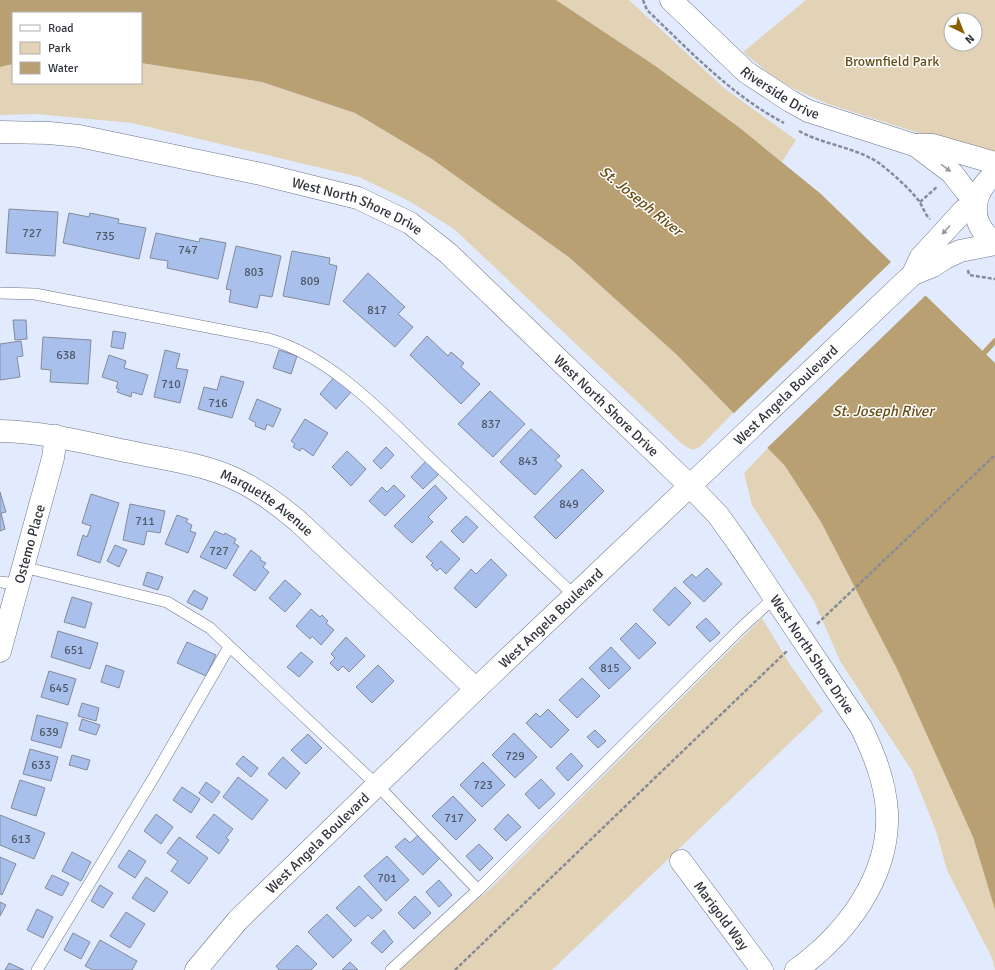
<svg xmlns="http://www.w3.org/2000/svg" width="995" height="970" font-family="Signika,sans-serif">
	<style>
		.green { fill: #e3d3b6; fill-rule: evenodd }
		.water { fill: #b9a072 }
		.pier { fill: #e2ebfd }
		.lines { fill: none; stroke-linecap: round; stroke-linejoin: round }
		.stream { stroke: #b9a072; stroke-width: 5.5 }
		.building { fill: #a9c0ed; stroke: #838b9b }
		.lane-casing { stroke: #6c7484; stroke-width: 12 }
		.street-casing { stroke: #6c7484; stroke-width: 23 }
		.secondary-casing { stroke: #6c7484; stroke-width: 23 }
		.path { stroke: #858b97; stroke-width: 2.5; stroke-dasharray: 4 2; stroke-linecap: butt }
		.lane { stroke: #fff; stroke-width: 11 }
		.street { stroke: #fff; stroke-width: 22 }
		.secondary { stroke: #fff; stroke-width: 22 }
		.oneway { fill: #989a9d }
		.labels { text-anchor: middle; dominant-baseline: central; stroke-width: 3; stroke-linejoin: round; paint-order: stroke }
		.number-label { font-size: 12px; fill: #4f5868 }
		.park-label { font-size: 14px; fill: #674d15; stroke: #fff }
		.street-label { font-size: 14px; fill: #31353b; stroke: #fff }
		.water-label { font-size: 15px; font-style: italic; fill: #674d15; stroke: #fff }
	</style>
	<rect width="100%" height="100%" fill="#e2ebfd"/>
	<path class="green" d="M556 0H629L724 88 796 140 782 162 740 128 654 65Z
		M806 0H995V154L928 136 828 104 794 89 771 75 743 52ZM951 20H975V44H951Z
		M141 63 262 82 355 113 432 159 570 258 677 355 733 413 700 447 692 450 682 444 454 229 409 201 359 177 132 123 36 114 0 115V67L13 64V83H141Z
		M768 448 785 466 821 522 898 671 973 837 995 910V970L992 958 947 870 936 831 912 771 840 661 814 601 752 505 744 473Z
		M762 618 791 666 823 711 552 970H398L429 940 490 889Z"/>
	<path class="water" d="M0 0H556L654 65 740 128 821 194 995 363V910L973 837 898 671 821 522 785 466 677 355 570 258 432 159 355 113 262 82 141 63V13H13V64L0 67Z"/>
	<path class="pier" d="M892 261 926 295 766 449 732 415Z"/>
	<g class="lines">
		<path class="stream" d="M984 353 995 341"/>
	</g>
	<path class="building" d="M9 209 58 212 55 256 6 253Z
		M69 213 89 217 90 213 119 219 118 223 146 228 139 259 63 243Z
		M156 233 199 242 200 238 226 243 218 279 167 268 168 261 150 258Z
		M236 246 281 256 272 297 260 295 257 308 229 302 231 290 226 289Z
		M292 251 330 258 329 264 337 266 329 305 283 296Z
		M368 273 405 307 398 314 413 327 395 347 343 301Z
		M13 320H26L27 339 15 340Z
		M113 331 126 333 123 349 111 347Z
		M427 336 448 356 451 352 464 363 461 367 480 384 461 404 410 355Z
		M43 337 91 340 88 384 50 382 51 370 41 369Z
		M21 341 23 356 17 357 20 377 0 380V344Z
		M165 350 180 354 176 368 188 370 180 403 154 397Z
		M279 350 297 356 291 374 273 368Z
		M109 355 126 361 124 368 148 375 142 395 132 392 131 397 117 392 119 389 116 388 118 382 102 377Z
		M221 376 244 382 232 418 198 409 204 387 217 390Z
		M335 376 352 391 336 409 320 394Z
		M490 391 525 424 493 457 458 424Z
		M257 399 281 409 273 427 267 424 265 430 255 426 256 423 249 419Z
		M305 419 328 433 313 456 302 448 300 451 293 447 295 444 291 441Z
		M531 429 560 456 555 460 562 466 535 495 500 462Z
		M386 447 394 455 381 469 373 461Z
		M347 451 366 469 351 486 332 467Z
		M426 461 439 474 423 489 411 477Z
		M582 469 604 491 556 539 534 517Z
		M394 485 405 496 385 516 369 501 382 487 387 492Z
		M435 485 447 498 428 517 433 522 412 543 394 526Z
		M0 492 6 512 1 513 5 529 0 531Z
		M91 494 119 503 100 563 77 555 83 535 87 537 91 526 82 523Z
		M130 504 165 511 160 533 147 531 144 545 123 540Z
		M177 515 188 519 186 522 192 525 190 531 196 533 188 553 165 544Z
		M466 516 478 527 463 543 451 531Z
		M215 531 224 535 225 533 236 539 234 543 239 546 226 569 200 557Z
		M441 541 460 559 446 574 440 568 437 571 431 565 433 563 426 557Z
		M115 545 127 550 119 567 107 561Z
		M251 550 261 558 260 560 266 563 263 567 269 572 255 591 233 575Z
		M491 559 507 575 476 608 454 588 471 569 476 574Z
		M707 568 722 584 704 602 683 582 692 574 696 578Z
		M147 572 163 577 158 590 143 585Z
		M285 580 301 594 285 612 269 598Z
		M675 587 691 603 669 626 653 610Z
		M194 590 208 598 202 610 187 602Z
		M72 597 92 603 85 628 64 622Z
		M311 609 320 617 322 615 328 621 326 623 334 630 321 645 312 636 310 639 296 626Z
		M706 618 720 633 710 642 696 627Z
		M636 623 656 643 639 659 620 639Z
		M58 631 98 643 90 669 51 657Z
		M346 637 365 656 349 672 343 666 338 671 330 663 335 658 331 654Z
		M187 642 216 655 206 676 177 663Z
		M611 647 631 668 609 689 589 668Z
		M301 652 313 662 299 677 287 667Z
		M106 665 124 671 119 688 101 682Z
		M378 665 394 681 372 703 356 687Z
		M49 671 76 679 68 705 41 697Z
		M582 678 600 696 577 718 559 700Z
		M82 703 99 708 96 721 78 716Z
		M548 709 569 730 551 748 526 723 536 713 540 717Z
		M37 715 68 723 61 748 31 740Z
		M82 719 100 725 96 735 79 730Z
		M595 730 606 741 598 748 587 737Z
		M514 733 537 757 515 778 492 755Z
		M308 734 322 748 306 764 291 750Z
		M30 749 58 757 51 781 23 774Z
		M571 753 583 766 568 781 556 768Z
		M72 755 90 760 87 770 69 765Z
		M243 756 258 768 251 777 236 764Z
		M283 757 300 773 286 789 268 774Z
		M483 762 505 785 482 807 460 785Z
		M238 777 268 800 252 820 223 797Z
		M541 779 555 794 539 809 525 794Z
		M20 780 45 788 36 816 11 808Z
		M206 782 220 792 212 803 199 793Z
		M182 787 200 799 191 813 173 800Z
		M453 796 476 820 456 840 432 816Z
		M156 814 173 827 161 844 144 831Z
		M214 814 233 829 226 838 229 840 219 854 196 837Z
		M508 814 521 827 506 841 494 829Z
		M0 815 45 833 34 859 0 845Z
		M418 835 440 858 423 875 395 847 405 838 410 843Z
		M179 837 208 858 189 884 171 871 178 861 167 853Z
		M479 844 493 858 480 871 466 856Z
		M129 850 146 861 135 878 118 867Z
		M72 852 91 862 81 881 62 871Z
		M387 856 409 880 386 901 364 876Z
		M0 857 16 864 2 895 0 894Z
		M52 875 69 883 62 896 45 888Z
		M146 877 168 892 154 912 132 898Z
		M439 880 452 895 439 907 426 892Z
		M100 885 113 893 103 908 91 901Z
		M359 886 382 910 372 919 368 915 355 927 336 908Z
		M415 896 431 913 414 929 398 913Z
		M0 902 6 905 0 916Z
		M37 909 53 917 43 938 27 930Z
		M126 912 145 924 130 948 110 936Z
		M327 914 352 940 333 958 308 932Z
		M384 930 393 942 382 953 371 943Z
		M73 933 90 942 81 959 64 950Z
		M100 940 137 961 132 970H93L85 966Z
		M297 945 317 964 311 970H279L276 966Z
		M350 962 358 970H342Z
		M9 963 24 970H5Z"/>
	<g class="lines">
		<defs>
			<path id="lane" d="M0 293 35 294 269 339C335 358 388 419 437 465 483 508 528 552 574 595
				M23 567 167 602 210 628 378 786 478 890
				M0 582 18 584
				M37 970 154 777 229 647
				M391 970 478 890 740 629 775 597"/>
			<g id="street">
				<path id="s1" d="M671 0 746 72 790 101 808 111 914 145H933L995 163"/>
				<path d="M915 145 952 173 965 190 976 201"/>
				<path id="s2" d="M0 431C46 432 87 443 131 452 163 459 196 463 226 475 254 486 277 503 299 522L476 689"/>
				<path id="s3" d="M689 485 718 515 738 543 861 727C874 754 885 781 887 812 890 877 846 934 796 970"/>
				<path id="s4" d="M0 651 53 458 56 436"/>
				<path id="s5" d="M681 861 762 970"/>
			</g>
			<g id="secondary">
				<path id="s6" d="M0 132 49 133 79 136 261 174 358 198 410 223 449 254 689 485"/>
				<path d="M995 174C971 193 968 224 995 242"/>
				<path d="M913 274 933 266 945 258 960 251 995 244"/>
				<path id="s7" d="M196 970 238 920 476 689 913 274 921 257 945 231 964 210 975 206"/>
			</g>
		</defs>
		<use href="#lane" class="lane-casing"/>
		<use href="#street" class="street-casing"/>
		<use href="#secondary" class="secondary-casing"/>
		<path class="path" d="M643 0 647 10C690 51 731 95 784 123
			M799 131C824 145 855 147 879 163 893 174 908 187 919 201 923 207 925 215 930 219
			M920 202 938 186
			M968 270 969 275 995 279
			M817 624 995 455
			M455 970 787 651"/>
		<use href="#lane" class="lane"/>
		<use href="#street" class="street"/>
		<use href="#secondary" class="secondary"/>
	</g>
	<defs><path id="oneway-solid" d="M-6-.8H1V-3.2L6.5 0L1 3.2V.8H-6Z"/></defs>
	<g class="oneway">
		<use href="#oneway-solid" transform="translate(946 168) rotate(37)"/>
		<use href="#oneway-solid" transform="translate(946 230) rotate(132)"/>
	</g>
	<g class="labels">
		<g class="number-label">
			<text x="32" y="233">727</text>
			<text x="105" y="236">735</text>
			<text x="188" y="250">747</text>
			<text x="254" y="272">803</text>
			<text x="310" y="281">809</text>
			<text x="377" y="310">817</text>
			<text x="66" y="355">638</text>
			<text x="171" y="384">710</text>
			<text x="218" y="403">716</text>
			<text x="491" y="424">837</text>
			<text x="528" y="461">843</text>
			<text x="569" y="504">849</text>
			<text x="145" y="521">711</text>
			<text x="219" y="551">727</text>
			<text x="74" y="650">651</text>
			<text x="610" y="668">815</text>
			<text x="59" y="688">645</text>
			<text x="49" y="732">639</text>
			<text x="515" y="756">729</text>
			<text x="41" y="765">633</text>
			<text x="483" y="785">723</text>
			<text x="454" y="818">717</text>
			<text x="21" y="839">613</text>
			<text x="387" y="878">701</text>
		</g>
		<g class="park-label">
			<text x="892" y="61">Brownfield Park</text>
		</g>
		<g class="street-label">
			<text stroke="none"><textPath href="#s1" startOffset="144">Riverside Drive</textPath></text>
			<text stroke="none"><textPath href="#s6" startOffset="367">West North Shore Drive</textPath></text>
			<text stroke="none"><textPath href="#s7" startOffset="824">West Angela Boulevard</textPath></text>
			<text stroke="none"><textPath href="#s6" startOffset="691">West North Shore Drive</textPath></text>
			<text stroke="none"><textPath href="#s2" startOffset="280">Marquette Avenue</textPath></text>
			<text stroke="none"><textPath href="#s4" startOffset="111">Ostemo Place</textPath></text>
			<text stroke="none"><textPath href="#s7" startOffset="500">West Angela Boulevard</textPath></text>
			<text stroke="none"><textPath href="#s3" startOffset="210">West North Shore Drive</textPath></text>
			<text stroke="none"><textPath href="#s7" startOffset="176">West Angela Boulevard</textPath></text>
			<text stroke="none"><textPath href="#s5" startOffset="68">Marigold Way</textPath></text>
		</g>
		<g class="water-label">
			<text transform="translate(641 201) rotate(39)">St. Joseph River</text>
			<text x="883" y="411">St. Joseph River</text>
		</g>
	</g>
	<rect x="12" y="12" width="130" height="72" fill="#ffffff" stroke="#adaeb1"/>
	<rect x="20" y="25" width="20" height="6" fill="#ffffff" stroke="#adaeb1"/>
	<text x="48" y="32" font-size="12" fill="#31353b">Road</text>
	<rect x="20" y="42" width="20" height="12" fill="#e3d3b6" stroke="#adaeb1"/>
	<text x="48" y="52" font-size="12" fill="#31353b">Park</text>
	<rect x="20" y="62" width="20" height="12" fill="#b9a072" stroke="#adaeb1"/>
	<text x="48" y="72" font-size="12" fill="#31353b">Water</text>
	<g transform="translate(963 32) rotate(137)"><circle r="19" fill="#ffffff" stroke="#adaeb1"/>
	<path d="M0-3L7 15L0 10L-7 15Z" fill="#886200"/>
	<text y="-6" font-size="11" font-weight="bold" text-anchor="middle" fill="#31353b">N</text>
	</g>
</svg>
